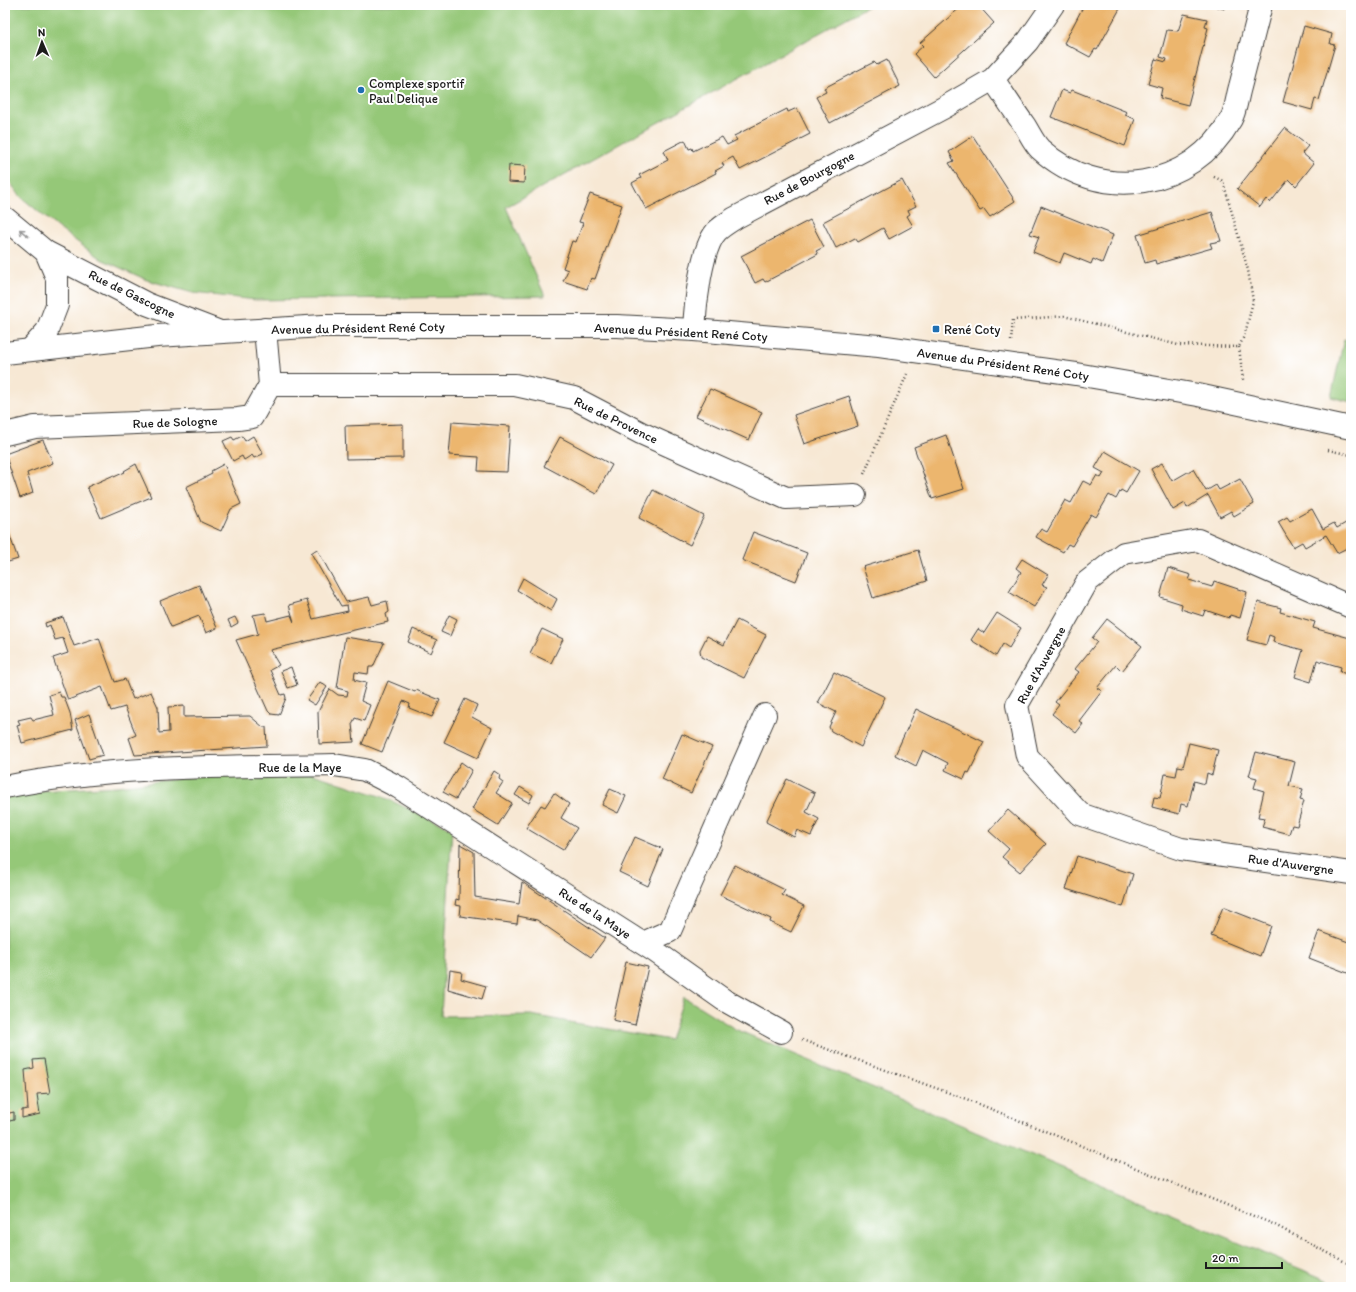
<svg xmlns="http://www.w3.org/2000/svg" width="1356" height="1292" font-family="Itim,sans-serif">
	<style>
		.green { fill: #95c878; stroke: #58724a }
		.building { fill: #ecb66e }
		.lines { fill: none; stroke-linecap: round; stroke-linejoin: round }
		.minor-casing { stroke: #3d3b38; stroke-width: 24 }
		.tertiary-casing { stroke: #3d3b38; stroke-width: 24 }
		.path { stroke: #3d3b38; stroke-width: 2.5; stroke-dasharray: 1 3; stroke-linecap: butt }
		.minor { stroke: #fff; stroke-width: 22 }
		.tertiary { stroke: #fff; stroke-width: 22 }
		.oneway { stroke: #999 }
		.poi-dot { fill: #1f6fb2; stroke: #fff; stroke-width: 1.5 }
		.labels { text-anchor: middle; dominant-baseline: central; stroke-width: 4; stroke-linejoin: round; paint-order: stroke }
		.poi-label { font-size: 13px; fill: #1c1c1c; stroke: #fff; text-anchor: start }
		.street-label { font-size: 13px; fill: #1c1c1c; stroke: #fff }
	</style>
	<rect width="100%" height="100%" fill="#fff"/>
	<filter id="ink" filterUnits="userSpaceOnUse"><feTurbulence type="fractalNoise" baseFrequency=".025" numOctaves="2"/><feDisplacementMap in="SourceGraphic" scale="8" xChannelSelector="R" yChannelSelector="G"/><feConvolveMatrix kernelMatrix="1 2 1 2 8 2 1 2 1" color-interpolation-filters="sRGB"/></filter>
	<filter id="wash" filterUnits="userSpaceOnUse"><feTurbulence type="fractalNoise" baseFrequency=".012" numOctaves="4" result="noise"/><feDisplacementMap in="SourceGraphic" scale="16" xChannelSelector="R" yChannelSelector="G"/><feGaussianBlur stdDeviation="0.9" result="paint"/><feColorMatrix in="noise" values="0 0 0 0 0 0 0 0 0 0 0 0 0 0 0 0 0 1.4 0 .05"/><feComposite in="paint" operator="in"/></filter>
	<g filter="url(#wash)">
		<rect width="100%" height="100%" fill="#f7e8d4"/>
		<path class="green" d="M5 5H870L506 207 545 296 256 300 193 293 147 280 101 259 58 228 21 197 5 176Z
			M1344 339 1351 341V402L1331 397Z
			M307 772 383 797 452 829 441 1016 531 1015 670 1040 684 997 735 1029 1343 1287H5V798L40 791 117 786 210 775Z"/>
		<g id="blocks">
			<path class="building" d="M963 5 966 7 968 5H978L994 23 934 77 914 54 923 46 920 43Z
				M1084 5H1122L1097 50 1095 49 1090 57 1064 43Z
				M1212 5H1225L1224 9Z
				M1184 14 1207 19 1205 27 1208 28 1188 105 1160 98 1162 88 1148 84 1155 59 1166 62 1167 59 1160 57 1167 30 1178 31Z
				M1304 26 1332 34 1330 44 1335 45 1319 100 1315 99 1312 110 1283 102Z
				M887 60 900 86 830 123 816 97 826 92 824 88 874 62 877 65Z
				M1062 90 1070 93 1072 90 1127 112 1125 115 1135 119 1125 146 1051 117Z
				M797 108 810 134 740 170 733 157 722 163 724 166 715 171 716 173 646 209 632 183 641 178 639 175 668 160 664 151 685 140 689 149 692 148 693 151 722 137 727 145 737 140 734 136 787 109 788 112Z
				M1285 128 1308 146 1302 153 1314 163 1296 186 1289 179 1270 203 1266 199 1260 207 1237 189Z
				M973 136 1015 201 990 217 984 209 980 211 949 163 954 161 949 152Z
				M509 165 525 166 524 183 508 182Z
				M902 180 916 206 908 210 910 214 907 216 913 226 889 239 883 228 858 242 855 238 836 248 823 222Z
				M590 194 622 205 595 279 591 278 587 289 563 281 568 270 563 268 572 241 576 242 583 223 579 222Z
				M1041 206 1113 235 1102 263 1093 259 1091 264 1064 253 1060 263 1033 252 1039 237 1030 234Z
				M1212 212 1221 241 1210 243 1212 248 1156 264 1155 260 1145 263 1137 235Z
				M810 220 824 247 816 251 818 254 765 282 763 279 755 283 741 256Z
				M710 389 762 412 749 440 696 416Z
				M849 396 858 426 804 444 794 415Z
				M452 422 510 426 507 472 478 471 479 457 449 455Z
				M403 424V458L346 459 345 426Z
				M946 435 964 489 932 499 914 447Z
				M242 436 245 441 253 436 263 454 254 458 252 455 244 460 242 456 233 461 223 441 232 437 234 440Z
				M560 437 612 465 596 494 544 466Z
				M43 440 53 463 27 473 33 493 20 498 5 454Z
				M1105 451 1139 471 1126 493 1121 490 1116 499 1109 495 1096 517 1091 514 1072 546 1068 544 1063 552 1036 537 1041 529 1047 532 1065 500 1071 503 1083 481 1091 485 1097 475 1101 478 1104 473 1095 468Z
				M1162 463 1172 481 1193 469 1206 491 1216 485 1219 490 1240 479 1254 504 1234 516 1231 511 1220 517 1208 495 1187 508 1185 503 1173 510 1151 469Z
				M136 464 151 497 101 518 87 487 114 475V477L125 472 124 471Z
				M224 464 241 504 231 509 221 531 201 522 186 487 212 474 211 471Z
				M653 490 704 516 690 545 639 518Z
				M1312 509 1323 529 1334 523 1337 528 1351 520V550L1349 547 1337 553 1326 535 1305 547 1302 542 1293 547 1278 522 1287 517 1290 521Z
				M7 528 18 559 5 563V529Z
				M753 532 807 553 796 581 742 560Z
				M317 549 346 602 369 597 372 605 387 601 389 612 386 614 388 622 270 650 279 665 270 670 281 695 285 694 286 698 279 715 271 714 268 711 236 640 258 634 253 615 265 613 267 621 291 615 294 622 289 605 307 600 313 619 348 611 347 605 341 606 311 553Z
				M918 550 927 581 873 598 863 567Z
				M1022 559 1048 575 1042 585 1047 587 1034 607 1009 592 1021 572 1016 568Z
				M1168 568 1191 575 1189 580 1212 587 1214 581 1247 592 1240 618 1230 615 1229 618 1205 610 1203 616 1181 609 1182 604 1160 597Z
				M523 578 557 599 551 611 517 590Z
				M199 585 217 628 206 633 199 616 171 627 160 601Z
				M1258 602 1281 608 1280 612 1315 622 1313 628 1350 638 1351 675 1340 672 1341 667 1317 660 1311 682 1295 677 1303 650 1273 642 1274 637 1269 635 1266 645 1247 640Z
				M997 613 1021 628 1009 648 1003 644 996 656 971 640 978 629 984 633Z
				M449 615 457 619 450 636 441 632Z
				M63 617 74 646 99 638 115 682 125 679 133 699 151 692 158 707 159 733 169 732 168 707 184 706V717L250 716 263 727H266L267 746 135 755 129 738 136 735 125 707 111 711 102 687 68 700 53 658 68 653 63 638 55 640 50 625 46 627 45 623Z
				M235 617 238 623 231 627 228 620Z
				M1107 619 1142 646 1122 671 1116 665 1097 688 1102 691 1079 721 1083 724 1076 733 1052 714 1059 705 1055 702 1079 672 1075 669 1097 642 1092 638Z
				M737 620 766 635 744 678 701 657 700 650 707 636 724 645Z
				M413 629 437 640 431 653 408 642Z
				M542 629 563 639 551 663 530 653Z
				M345 637 384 643 373 667H369L368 674 355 672 354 680 366 683 361 701 370 705 364 721 355 718 352 724 354 742 319 744 318 712 327 694 330 689 338 695 347 696 348 691 337 688Z
				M291 667 297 685 288 688 281 671Z
				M834 672 885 697 861 747 831 731 829 727 836 712 818 703Z
				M388 681 415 692 416 690 440 700 432 717 409 708 410 704 403 701 382 752 362 744Z
				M320 682 327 687 315 705 307 700Z
				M59 692 61 697H64L70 713 73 730 22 743 17 725 20 724 18 720 31 717 33 720 54 715 49 695Z
				M465 699 477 705 472 717 492 728 478 758 444 742Z
				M916 709 984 742 969 773 967 772 964 779 945 770 948 763 923 750 916 766 895 755Z
				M89 714 103 755 89 759 75 720Z
				M682 734 712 747 691 793 662 779Z
				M1189 743 1218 750 1212 775 1207 773 1205 784 1194 781 1188 806 1181 804 1179 814 1152 807 1154 797 1160 798 1165 774 1176 776 1178 766 1183 767Z
				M1256 752 1295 762 1289 786 1303 789 1300 800 1304 801 1297 826 1292 825 1289 834 1262 827 1265 818 1258 817 1264 791 1254 788 1257 778 1249 776Z
				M461 762 472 770 456 799 443 792Z
				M494 771 500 775 499 779 503 782 496 793 512 803 498 825 472 809Z
				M787 779 815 793 806 812 819 819 811 836 797 830 794 837 766 822Z
				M520 787 533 795 529 803 515 795Z
				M610 789 626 796 618 813 602 805Z
				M554 793 569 804 561 818 577 828 563 850 526 828 541 805 545 807Z
				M1008 810 1046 844 1020 872 1002 857 1009 849 989 831Z
				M635 837 663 849 648 886 619 872Z
				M460 844 474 852 475 897 519 904 522 882 605 938 591 957 537 920 518 916 517 924 460 916 461 906 455 905 456 899 459 900V897Z
				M1077 856 1133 874 1123 907 1066 889Z
				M735 865 785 890 782 895 804 906 791 932 770 922 771 919 720 895Z
				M1223 907 1271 926 1260 956 1211 936Z
				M1319 931 1351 943 1350 974 1309 958Z
				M626 962 648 967 635 1025 613 1020Z
				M450 970 462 972 461 979 486 986 482 999 448 989Z
				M44 1059 50 1093 37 1094 40 1114 22 1118V1110L28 1109 25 1070 34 1068 33 1060Z
				M14 1112V1120L5 1122V1114Z"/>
		</g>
	</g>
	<g filter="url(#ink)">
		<use href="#blocks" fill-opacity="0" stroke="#3d3b38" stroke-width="1"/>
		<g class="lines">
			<defs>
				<path id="minor" d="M993 79C1004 95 1014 111 1025 126 1030 134 1034 143 1040 149 1100 204 1191 190 1231 119 1236 110 1237 97 1240 87 1247 60 1254 32 1261 5
					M5 218 46 252 147 304 220 332
					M694 330C695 307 701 247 717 231 722 226 729 222 735 218L945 107 993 79 1028 41 1053 5
					M30 350 47 331 57 305V278L46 252
					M270 385H515L574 398 641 433 786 498 855 495
					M5 434 35 427 238 419 252 417 270 385 265 329
					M1351 607 1198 540 1124 553 1087 582 1017 705 1027 756 1080 814 1181 849 1351 873
					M5 787C113 765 224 767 334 765L365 770 398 787 656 952 724 1000 781 1032
					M643 943 670 931 765 715"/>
				<path id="tertiary" d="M5 353 157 336 323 326H617L694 330 879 346 1076 374 1198 395 1351 428"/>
			</defs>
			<use href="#minor" class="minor-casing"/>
			<use href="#tertiary" class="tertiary-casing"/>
			<path class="path" d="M1011 341 1013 320 1064 316 1178 345 1239 347 1245 334 1253 301 1248 270 1223 181 1212 176
				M1239 347 1243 380
				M1328 450 1351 455
				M864 474 907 374
				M802 1040 969 1100 1273 1224 1351 1265"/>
			<use href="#minor" class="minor"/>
			<use href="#tertiary" class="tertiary"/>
		</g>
		<defs><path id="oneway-shaft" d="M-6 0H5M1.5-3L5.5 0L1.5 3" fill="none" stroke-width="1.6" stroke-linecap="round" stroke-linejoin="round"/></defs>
		<use class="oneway" href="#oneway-shaft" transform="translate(24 233) rotate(-141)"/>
	</g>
	<g class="poi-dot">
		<circle cx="361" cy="90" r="4"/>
		<rect x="932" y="325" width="8" height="8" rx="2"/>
	</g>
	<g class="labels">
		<g class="poi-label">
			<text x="369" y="83">Complexe sportif<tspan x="369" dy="15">Paul Delique</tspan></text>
			<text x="944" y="329">René Coty</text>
		</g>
		<g class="street-label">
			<text transform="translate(809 178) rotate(-28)">Rue de Bourgogne</text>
			<text transform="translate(132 294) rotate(26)">Rue de Gascogne</text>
			<text transform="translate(358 328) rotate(-1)">Avenue du Président René Coty</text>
			<text transform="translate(681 332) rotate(3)">Avenue du Président René Coty</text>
			<text transform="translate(1003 364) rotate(8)">Avenue du Président René Coty</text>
			<text transform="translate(616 420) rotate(26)">Rue de Provence</text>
			<text transform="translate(175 422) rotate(-2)">Rue de Sologne</text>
			<text transform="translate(1041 665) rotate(-61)">Rue d'Auvergne</text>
			<text x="300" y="767">Rue de la Maye</text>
			<text transform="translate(1291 864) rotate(8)">Rue d'Auvergne</text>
			<text transform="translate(595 913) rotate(33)">Rue de la Maye</text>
		</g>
	</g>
	<rect width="1356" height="1292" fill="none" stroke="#fff" stroke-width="20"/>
	<g transform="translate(42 42) rotate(358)" stroke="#ffffff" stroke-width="3" paint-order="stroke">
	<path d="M0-3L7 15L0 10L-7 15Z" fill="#1c1c1c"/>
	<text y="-6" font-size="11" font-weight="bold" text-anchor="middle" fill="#1c1c1c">N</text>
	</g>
	<path d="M1206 1262v6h76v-6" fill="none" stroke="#1c1c1c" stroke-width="2"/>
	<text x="1212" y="1262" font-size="12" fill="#1c1c1c" stroke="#ffffff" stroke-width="3" paint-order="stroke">20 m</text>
</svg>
